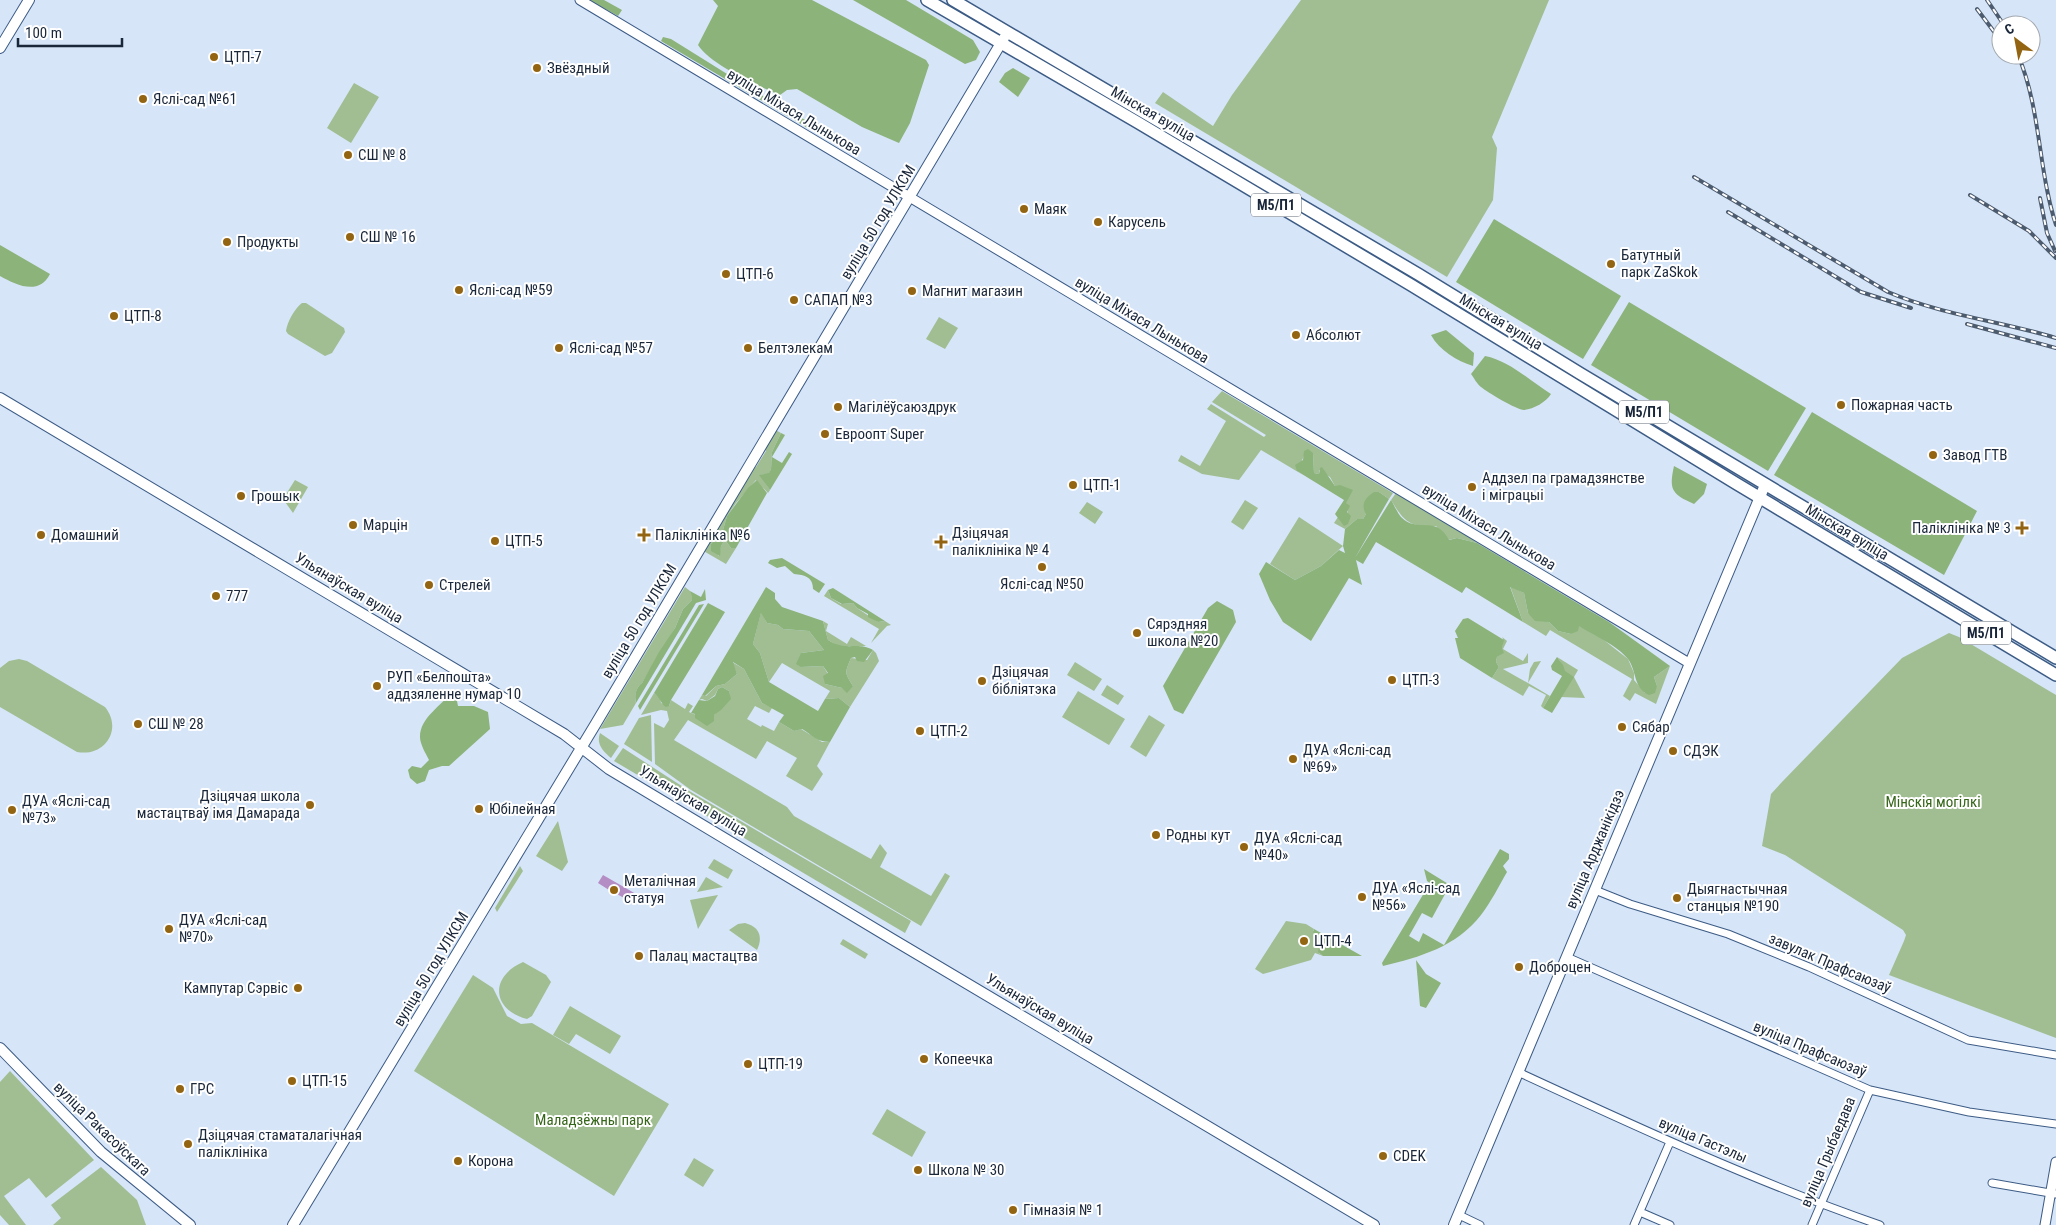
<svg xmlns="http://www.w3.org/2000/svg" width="2056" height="1225" font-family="'Roboto Condensed',sans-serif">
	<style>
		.green { fill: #a0be92 }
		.forest { fill: #8cb37a }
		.water { fill: #b48dc4 }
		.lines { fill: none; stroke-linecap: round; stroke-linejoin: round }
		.minor-casing { stroke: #3c5b85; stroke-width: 9 }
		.tertiary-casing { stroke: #3c5b85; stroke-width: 11 }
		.secondary-casing { stroke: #3c5b85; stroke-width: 12 }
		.primary-casing { stroke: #3c5b85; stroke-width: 14 }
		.minor { stroke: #fff; stroke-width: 7 }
		.tertiary { stroke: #fff; stroke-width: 9 }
		.secondary { stroke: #fff; stroke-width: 10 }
		.primary { stroke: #fff; stroke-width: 11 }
		.rail-casing { stroke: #4d5b6e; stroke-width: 4 }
		.rail { stroke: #fff; stroke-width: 2; stroke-dasharray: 5.5; stroke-linecap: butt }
		.poi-dot { fill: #936512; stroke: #fff; stroke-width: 2 }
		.labels { text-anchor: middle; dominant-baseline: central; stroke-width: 4; stroke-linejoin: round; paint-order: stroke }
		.shield { fill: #fff; stroke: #5f6875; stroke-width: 1 }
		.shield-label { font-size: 14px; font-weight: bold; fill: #1a273a }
		.poi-label { font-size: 15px; fill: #1a273a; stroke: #fff; text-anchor: start }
		.street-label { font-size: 15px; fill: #1a273a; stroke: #fff }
		.park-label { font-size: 15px; fill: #366619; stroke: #fff }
	</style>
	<rect width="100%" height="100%" fill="#d6e5f8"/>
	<path class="green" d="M1301 0H1549L1492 137 1497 148 1493 200 1447 277 1155 103 1163 92 1213 126 1232 95Z
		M354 83 379 97 351 143 327 128Z
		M302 303H306L344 328 345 332 332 353 325 356 288 334 286 331C287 322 295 308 302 303Z
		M939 317 958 328 945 349 926 339Z
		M1222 391 1393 493 1389 499 1379 492 1363 519H1357L1345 529 1334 523 1338 517 1342 521 1348 514 1346 503 1345 489 1335 486 1330 477 1319 470V474L1314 473 1313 453 1304 456 1297 471 1303 475 1261 450 1239 480 1202 474 1178 461 1181 455 1200 466 1226 421 1207 409 1211 404 1264 437 1266 435 1212 402Z
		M772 428 781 433 772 452 771 469 769 474 760 475 770 490 768 493 756 480 736 503 727 516 723 530 711 544 719 556 721 546 725 540 731 548H736L726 564 700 549 748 468 756 467 766 451 763 443Z
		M295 480 308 487 293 513 283 499Z
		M1396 493 1466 535 1477 543 1457 538 1448 540 1436 526C1409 528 1403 520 1391 500Z
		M1245 500 1258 508 1243 530 1231 522Z
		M1087 502 1103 512 1095 524 1079 513Z
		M1299 517 1343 546 1321 566 1295 580 1270 564Z
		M1510 586 1524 593 1528 613 1549 622 1558 631 1571 634 1578 625 1600 637 1628 659 1634 673V680L1645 693 1657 686 1654 677 1670 666 1656 704 1635 693 1630 701 1623 696 1632 679 1550 630 1546 636 1523 622Z
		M685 587 690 591 693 596 692 600 683 609 675 628 642 683C636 687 634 697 636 703L623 725 600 729Z
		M828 590 831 598 841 604 853 603 857 608 878 622 885 621 891 625 887 626 871 643 879 629 824 596Z
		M761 612 767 623 778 625 783 629 809 631 824 650 801 653V667L823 666 828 674 825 684 842 688 853 686C844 672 845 673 851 658L867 660 873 650 876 653 879 661 850 707 839 698 825 699 830 691 782 663 769 682 760 653 753 644Z
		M823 621 828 624 826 631 847 644 851 637 866 646H838L828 640Z
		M1949 633 1959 637 2056 695V1038L1889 975 1904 941 1906 935 1903 930 1785 855 1762 846 1771 794 1782 782 1902 658Z
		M1502 637 1507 641 1503 649 1523 661 1528 653V663L1503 669 1528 683 1530 669 1534 662 1541 661 1528 683 1550 696 1543 708 1541 706 1546 695 1529 686 1523 696 1492 678 1499 667 1496 662 1497 657 1503 653 1502 648 1503 639Z
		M1557 657 1578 670 1574 677 1585 698 1561 697C1563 682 1568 670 1557 657Z
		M19 659 27 661 105 707C123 729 105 757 77 752L0 707V668L9 661Z
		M732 662 744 669 762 703 772 708 769 713 755 706 747 719 761 727 762 725 774 731 779 722 794 731 801 729 822 742H830L817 766 823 774 812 791 786 776 797 758 767 741 756 759 688 720 674 740 787 807 794 816 871 859 880 844 887 853 880 867 931 896 945 873 950 876 921 926 691 790 655 764 654 723 664 728 669 720 667 711 661 710 641 715 654 693 660 697 661 703 669 706 671 700 685 709 688 703 693 706 689 712 691 713 714 721V715L730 699 729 691 722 687 718 689 715 695 707 701 702 699 699 700 702 695 706 696 716 686 725 684 737 674Z
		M1075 662 1102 679 1094 691 1067 675Z
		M1107 685 1124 696 1118 705 1101 695Z
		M1078 691 1125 719 1109 745 1062 717Z
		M651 715 652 762 624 744 639 718Z
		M1149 715 1165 725 1146 757 1130 747Z
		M600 733 619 746 611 758C603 751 596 744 600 733Z
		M623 748 691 792 911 921 905 933 614 761Z
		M558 821 568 862 562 871 536 856Z
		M714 859 733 870 728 879 708 868Z
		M520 866 523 871 497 912 495 908Z
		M706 877 723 887 697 892Z
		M718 895 698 929 690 900Z
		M1286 921 1306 924 1314 929 1313 931 1319 939 1316 944 1319 947V953L1323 956 1315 953 1311 960 1263 974 1255 969Z
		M745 923C760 927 763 937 757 950L729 930 738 924Z
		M843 939 868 954 865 959 840 944Z
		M523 962 546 975 551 982 532 1016 527 1019C492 1010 489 977 523 962Z
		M473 975 493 988 507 1016 521 1024 532 1023 669 1104 614 1196 414 1071Z
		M570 1006 621 1036 610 1054 576 1034 569 1044 553 1035Z
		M10 1071 94 1160 46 1198 29 1178 4 1196 26 1225H9L0 1215V1082Z
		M887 1109 926 1132 912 1157 872 1134Z
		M694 1158 714 1170 703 1187 684 1175Z
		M101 1167 137 1200 146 1225H53L61 1218 51 1205Z"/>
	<path class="forest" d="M589 0H604L622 10 618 16Z
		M713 0H812L926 60 929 65 910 123 899 143 862 127 797 89 787 90 780 95C758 86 711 65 698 45L718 6Z
		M853 0H906L973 40 980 52 976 60 965 64Z
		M663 37 671 39 756 92 814 125 816 130H811L661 41Z
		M1013 68 1030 78 1018 97 999 82 1005 73Z
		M1494 219 1621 296 1583 359 1456 282Z
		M0 245 50 274C39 296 16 285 0 276Z
		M1629 302 1806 408 1768 471 1591 365Z
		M1446 330 1474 353 1473 366C1457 361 1439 350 1431 335Z
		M1485 356C1510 361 1530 381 1551 394 1546 402 1534 409 1524 410 1517 410 1487 392 1481 387 1477 384 1474 378 1471 374Z
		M1812 412 1977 511 1944 575 1774 475Z
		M781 433 785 435 772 457 782 463 789 452 792 454 770 490 759 475 769 473 771 469 772 452Z
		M1308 449 1313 453 1314 473 1319 474 1320 468 1322 467 1335 486 1340 485 1353 490 1346 503 1350 506 1347 512 1351 516 1348 524 1344 526 1335 514 1344 500 1297 471 1295 465 1303 460 1304 451Z
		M1674 466 1707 484 1704 494 1694 504C1671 494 1669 489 1674 466Z
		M757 480 767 493 736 548H731L725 540 721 546 720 556 711 551V544L723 530 727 516 748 488Z
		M1374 492H1379L1389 499 1355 558 1391 500C1394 505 1397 512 1401 517 1417 534 1436 514 1449 540L1457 538 1477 543 1609 622 1670 666 1654 677 1657 686 1655 693 1649 695C1633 688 1637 671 1628 659 1617 645 1593 635 1579 626L1578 631 1571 634 1558 631 1549 622 1535 621 1528 613 1524 593 1510 587 1523 622 1466 587 1462 593 1376 542 1363 564 1356 560 1362 585 1349 578 1311 641 1283 622 1270 600 1259 574 1266 562 1295 580 1321 566 1339 550 1345 553 1343 546 1345 529 1357 519H1363L1366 514C1360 504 1366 497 1374 492Z
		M782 558 825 584 819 593 813 589C813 577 805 575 794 574L785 566 777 568 768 563 770 560Z
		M766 587 775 593V599L782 607 823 621 828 640C846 652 857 641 873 650L864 662 857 661 855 657 851 658C845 673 844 672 853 686L847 693 842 688 825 684 823 676 828 673 823 666 801 667 796 664 801 653 824 650 809 631 783 629 778 625 767 623 761 613 753 644 760 653 769 682 818 711 825 699 839 698 850 707 830 742C814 741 814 736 802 729L794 731 779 722 784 715 762 703 744 669 733 662 737 674 725 684 716 686 705 696 702 695Z
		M833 588 885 621 878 622 868 617V614L857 608 853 603 842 604 831 598 828 590Z
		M705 589 706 600 696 603 636 703C634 696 636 687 642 683L659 652 675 628 683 609 692 600V596L690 591 701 597Z
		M1217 601 1233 610 1236 622 1183 714 1174 710 1163 686 1208 608Z
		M708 603 725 612 671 700 669 706 666 707C660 703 660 697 654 693Z
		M704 604 640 710 638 706 699 605Z
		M1468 618 1504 640 1502 648 1504 653 1497 657 1496 662 1499 667 1492 678 1460 658 1455 638H1458L1455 631 1463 619Z
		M1557 657 1563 665 1565 671 1574 677 1552 713 1543 708 1562 676 1552 670 1551 666Z
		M722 687 729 691 731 699 721 710 714 715V721L707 726 695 718V714L691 713 699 700 707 701 715 696 718 689Z
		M452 691 456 696 458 706H474L488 712 490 729 449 766H442L429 770 425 781 417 784 410 778 408 770 412 766 421 768 429 760C426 754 420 744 420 737 420 717 442 706 452 691Z
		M1500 849 1509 854V859L1503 866 1507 872C1499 886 1491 902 1481 915 1456 947 1420 957 1383 966L1382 963 1430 883 1427 881 1424 869 1450 885 1432 918 1422 913 1409 936 1419 942 1423 933 1444 945Z
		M1314 929 1362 956H1323L1318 952 1319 947 1316 944 1319 939 1313 932Z
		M1416 960 1426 974 1441 983 1426 1008 1420 1006Z"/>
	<path class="water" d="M603 875 636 894 631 902 617 894 619 890 611 886 609 890 598 883Z"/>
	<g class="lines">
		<defs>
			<path id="minor" d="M1595 890 1630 904 1728 934 1809 967 1968 1040 2056 1055
				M1567 957 1870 1090 1969 1112 2056 1124
				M1518 1072C1637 1127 1756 1182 1880 1225
				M1992 1183 2056 1194
				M1640 1212 1670 1225
				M1459 1215 1480 1225
				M1634 1225 1670 1142
				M1812 1225 1870 1090"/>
			<path id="tertiary" d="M580 0 1689 663
				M2045 1225 2056 1162"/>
			<path id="secondary" d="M0 48 29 0
				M0 398 564 734 609 769 892 939 1374 1225
				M0 1048 101 1152 190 1225
				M293 1225 595 725 1004 38
				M1454 1225 1765 485"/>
			<path id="primary" d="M927 0 1137 122 1411 285 1737 484 2056 675
				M953 0 1418 274 1581 374 2056 658"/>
		</defs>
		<use href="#minor" class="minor-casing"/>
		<use href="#tertiary" class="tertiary-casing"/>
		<use href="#secondary" class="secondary-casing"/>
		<use href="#primary" class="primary-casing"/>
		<use href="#minor" class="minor"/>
		<use href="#tertiary" class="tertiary"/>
		<use href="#secondary" class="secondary"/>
		<use href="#primary" class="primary"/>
		<defs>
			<path id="rail" d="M1987 0 2004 25
				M1977 9 2001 41
				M2018 55C2041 109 2038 170 2056 225
				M1694 177 1888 292C1942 315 2000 321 2056 338
				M1970 195 2029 231 2056 258
				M2040 198 2047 233 2055 251
				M1728 212 1861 292 1911 308
				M1967 324 2056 348"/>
		</defs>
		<use href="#rail" class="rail-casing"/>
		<use href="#rail" class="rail"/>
	</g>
	<g class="poi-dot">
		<circle cx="214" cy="57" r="5"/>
		<circle cx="537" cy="68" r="5"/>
		<circle cx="143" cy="99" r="5"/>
		<circle cx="348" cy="155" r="5"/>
		<circle cx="1024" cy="209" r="5"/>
		<circle cx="1098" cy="222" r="5"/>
		<circle cx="350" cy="237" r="5"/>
		<circle cx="227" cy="242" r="5"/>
		<circle cx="1611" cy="264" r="5"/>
		<circle cx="726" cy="274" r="5"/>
		<circle cx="459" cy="290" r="5"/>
		<circle cx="912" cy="291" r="5"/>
		<circle cx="794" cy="300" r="5"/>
		<circle cx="114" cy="316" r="5"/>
		<circle cx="1296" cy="335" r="5"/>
		<circle cx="559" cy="348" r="5"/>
		<circle cx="748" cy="348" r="5"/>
		<circle cx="1841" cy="405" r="5"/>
		<circle cx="838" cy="407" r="5"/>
		<circle cx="825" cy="434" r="5"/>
		<circle cx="1933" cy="455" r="5"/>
		<circle cx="1073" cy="485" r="5"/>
		<circle cx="1472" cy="487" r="5"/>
		<circle cx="241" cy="496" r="5"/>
		<circle cx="353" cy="525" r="5"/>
		<path d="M2019.5 520.5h5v5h5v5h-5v5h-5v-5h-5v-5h5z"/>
		<circle cx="41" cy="535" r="5"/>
		<path d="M641.5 527.5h5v5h5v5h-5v5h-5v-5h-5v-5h5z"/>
		<circle cx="495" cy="541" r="5"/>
		<path d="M938.5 534.5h5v5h5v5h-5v5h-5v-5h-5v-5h5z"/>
		<circle cx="1042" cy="567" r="5"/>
		<circle cx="429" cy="585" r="5"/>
		<circle cx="216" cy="596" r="5"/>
		<circle cx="1137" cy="633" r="5"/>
		<circle cx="1392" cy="680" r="5"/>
		<circle cx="982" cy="681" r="5"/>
		<circle cx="377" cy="686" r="5"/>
		<circle cx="138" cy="724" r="5"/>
		<circle cx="1622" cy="727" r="5"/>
		<circle cx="920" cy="731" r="5"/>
		<circle cx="1673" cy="751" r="5"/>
		<circle cx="1293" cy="759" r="5"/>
		<circle cx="310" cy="805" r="5"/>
		<circle cx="479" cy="809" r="5"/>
		<circle cx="12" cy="810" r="5"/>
		<circle cx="1156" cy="835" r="5"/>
		<circle cx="1244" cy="847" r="5"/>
		<circle cx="614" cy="890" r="5"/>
		<circle cx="1362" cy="897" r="5"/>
		<circle cx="1677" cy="898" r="5"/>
		<circle cx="169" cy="929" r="5"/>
		<circle cx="1304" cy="941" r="5"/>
		<circle cx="639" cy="956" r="5"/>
		<circle cx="1519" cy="967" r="5"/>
		<circle cx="298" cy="988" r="5"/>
		<circle cx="924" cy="1059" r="5"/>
		<circle cx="748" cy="1064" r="5"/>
		<circle cx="292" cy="1081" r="5"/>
		<circle cx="180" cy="1089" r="5"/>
		<circle cx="188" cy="1144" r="5"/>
		<circle cx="1383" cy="1156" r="5"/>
		<circle cx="458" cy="1161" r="5"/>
		<circle cx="918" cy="1170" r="5"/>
		<circle cx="1013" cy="1210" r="5"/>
	</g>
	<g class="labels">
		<g class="shield">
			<rect x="1251" y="193.5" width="50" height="23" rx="4"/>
			<rect x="1619" y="400.5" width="50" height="23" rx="4"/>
			<rect x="1961" y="621.5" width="50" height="23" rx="4"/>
		</g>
		<g class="shield-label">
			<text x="1276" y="205">М5/П1</text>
			<text x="1644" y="412">М5/П1</text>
			<text x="1986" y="633">М5/П1</text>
		</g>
		<g class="poi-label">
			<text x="224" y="57">ЦТП-7</text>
			<text x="547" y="68">Звёздный</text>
			<text x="153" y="99">Яслі-сад №61</text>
			<text x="358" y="155">СШ № 8</text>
			<text x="1034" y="209">Маяк</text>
			<text x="1108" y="222">Карусель</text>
			<text x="360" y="237">СШ № 16</text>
			<text x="237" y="242">Продукты</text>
			<text x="1621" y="255">Батутный<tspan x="1621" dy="17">парк ZaSkok</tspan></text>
			<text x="736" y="274">ЦТП-6</text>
			<text x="469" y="290">Яслі-сад №59</text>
			<text x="922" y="291">Магнит магазин</text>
			<text x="804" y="300">САПАП №3</text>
			<text x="124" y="316">ЦТП-8</text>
			<text x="1306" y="335">Абсолют</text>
			<text x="569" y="348">Яслі-сад №57</text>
			<text x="758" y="348">Белтэлекам</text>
			<text x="1851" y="405">Пожарная часть</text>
			<text x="848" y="407">Магілёўсаюздрук</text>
			<text x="835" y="434">Евроопт Super</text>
			<text x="1943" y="455">Завод ГТВ</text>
			<text x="1482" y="478">Аддзел па грамадзянстве<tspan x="1482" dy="17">і міграцыі</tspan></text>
			<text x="1083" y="485">ЦТП-1</text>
			<text x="251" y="496">Грошык</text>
			<text x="363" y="525">Марцін</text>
			<text x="2011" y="528" text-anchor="end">Паліклініка № 3</text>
			<text x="952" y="533">Дзіцячая<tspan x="952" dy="17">паліклініка № 4</tspan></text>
			<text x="51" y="535">Домашний</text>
			<text x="655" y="535">Паліклініка №6</text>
			<text x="505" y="541">ЦТП-5</text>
			<text x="1042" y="584" text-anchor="middle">Яслі-сад №50</text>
			<text x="439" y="585">Стрелей</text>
			<text x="226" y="596">777</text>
			<text x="1147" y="624">Сярэдняя<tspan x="1147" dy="17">школа №20</tspan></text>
			<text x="992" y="672">Дзіцячая<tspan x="992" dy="17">бібліятэка</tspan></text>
			<text x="387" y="677">РУП «Белпошта»<tspan x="387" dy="17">аддзяленне нумар 10</tspan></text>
			<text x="1402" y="680">ЦТП-3</text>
			<text x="148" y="724">СШ № 28</text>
			<text x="1632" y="727">Сябар</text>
			<text x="930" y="731">ЦТП-2</text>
			<text x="1303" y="750">ДУА «Яслі-сад<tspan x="1303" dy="17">№69»</tspan></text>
			<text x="1683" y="751">СДЭК</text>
			<text x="300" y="796" text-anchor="end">Дзіцячая школа<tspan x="300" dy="17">мастацтваў імя Дамарада</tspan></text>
			<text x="22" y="801">ДУА «Яслі-сад<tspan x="22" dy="17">№73»</tspan></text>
			<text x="489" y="809">Юбілейная</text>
			<text x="1166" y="835">Родны кут</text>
			<text x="1254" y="838">ДУА «Яслі-сад<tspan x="1254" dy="17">№40»</tspan></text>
			<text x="624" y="881">Металічная<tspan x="624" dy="17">статуя</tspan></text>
			<text x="1372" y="888">ДУА «Яслі-сад<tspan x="1372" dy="17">№56»</tspan></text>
			<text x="1687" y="889">Дыягнастычная<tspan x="1687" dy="17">станцыя №190</tspan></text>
			<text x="179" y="920">ДУА «Яслі-сад<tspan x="179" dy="17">№70»</tspan></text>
			<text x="1314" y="941">ЦТП-4</text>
			<text x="649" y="956">Палац мастацтва</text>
			<text x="1529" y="967">Доброцен</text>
			<text x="288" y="988" text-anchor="end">Кампутар Сэрвіс</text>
			<text x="934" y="1059">Копеечка</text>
			<text x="758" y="1064">ЦТП-19</text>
			<text x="302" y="1081">ЦТП-15</text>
			<text x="190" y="1089">ГРС</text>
			<text x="198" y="1135">Дзіцячая стаматалагічная<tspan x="198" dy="17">паліклініка</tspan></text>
			<text x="1393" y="1156">CDEK</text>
			<text x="468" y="1161">Корона</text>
			<text x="928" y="1170">Школа № 30</text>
			<text x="1023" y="1210">Гімназія № 1</text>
		</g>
		<g class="street-label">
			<text transform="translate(794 112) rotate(31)">вуліца Міхася Лынькова</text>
			<text transform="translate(1153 114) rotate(30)">Мінская вуліца</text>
			<text transform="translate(878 222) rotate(-59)">вуліца 50 год УЛКСМ</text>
			<text transform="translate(1142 320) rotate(31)">вуліца Міхася Лынькова</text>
			<text transform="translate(1501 322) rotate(31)">Мінская вуліца</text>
			<text transform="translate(1489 527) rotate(31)">вуліца Міхася Лынькова</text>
			<text transform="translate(1847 532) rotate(31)">Мінская вуліца</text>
			<text transform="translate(349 588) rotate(31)">Ульянаўская вуліца</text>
			<text transform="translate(639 621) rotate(-59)">вуліца 50 год УЛКСМ</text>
			<text transform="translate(693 801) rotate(31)">Ульянаўская вуліца</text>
			<text transform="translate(1595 849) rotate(-67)">вуліца Арджанікідзэ</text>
			<text transform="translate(1830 963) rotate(23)">завулак Прафсаюзаў</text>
			<text transform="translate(431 969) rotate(-59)">вуліца 50 год УЛКСМ</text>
			<text transform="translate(1040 1009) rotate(31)">Ульянаўская вуліца</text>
			<text transform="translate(1810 1049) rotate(23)">вуліца Прафсаюзаў</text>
			<text transform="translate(102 1129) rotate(44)">вуліца Ракасоўскага</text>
			<text transform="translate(1703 1140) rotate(23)">вуліца Гастэлы</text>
			<text transform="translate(1828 1152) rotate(-67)">вуліца Грыбаедава</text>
		</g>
		<g class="park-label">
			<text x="1933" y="802">Мінскія могілкі</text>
			<text x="593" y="1120">Маладзёжны парк</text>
		</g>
	</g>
	<g transform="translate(2016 40) rotate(328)"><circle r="24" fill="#ffffff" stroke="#a3a9b0"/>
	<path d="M0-4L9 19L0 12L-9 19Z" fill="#936512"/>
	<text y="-8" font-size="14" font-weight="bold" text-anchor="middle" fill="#1a273a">С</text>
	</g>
	<path d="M18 38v8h104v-8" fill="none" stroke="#1a273a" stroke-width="2.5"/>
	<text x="25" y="38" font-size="15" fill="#1a273a" stroke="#ffffff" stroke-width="4" paint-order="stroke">100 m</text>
</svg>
